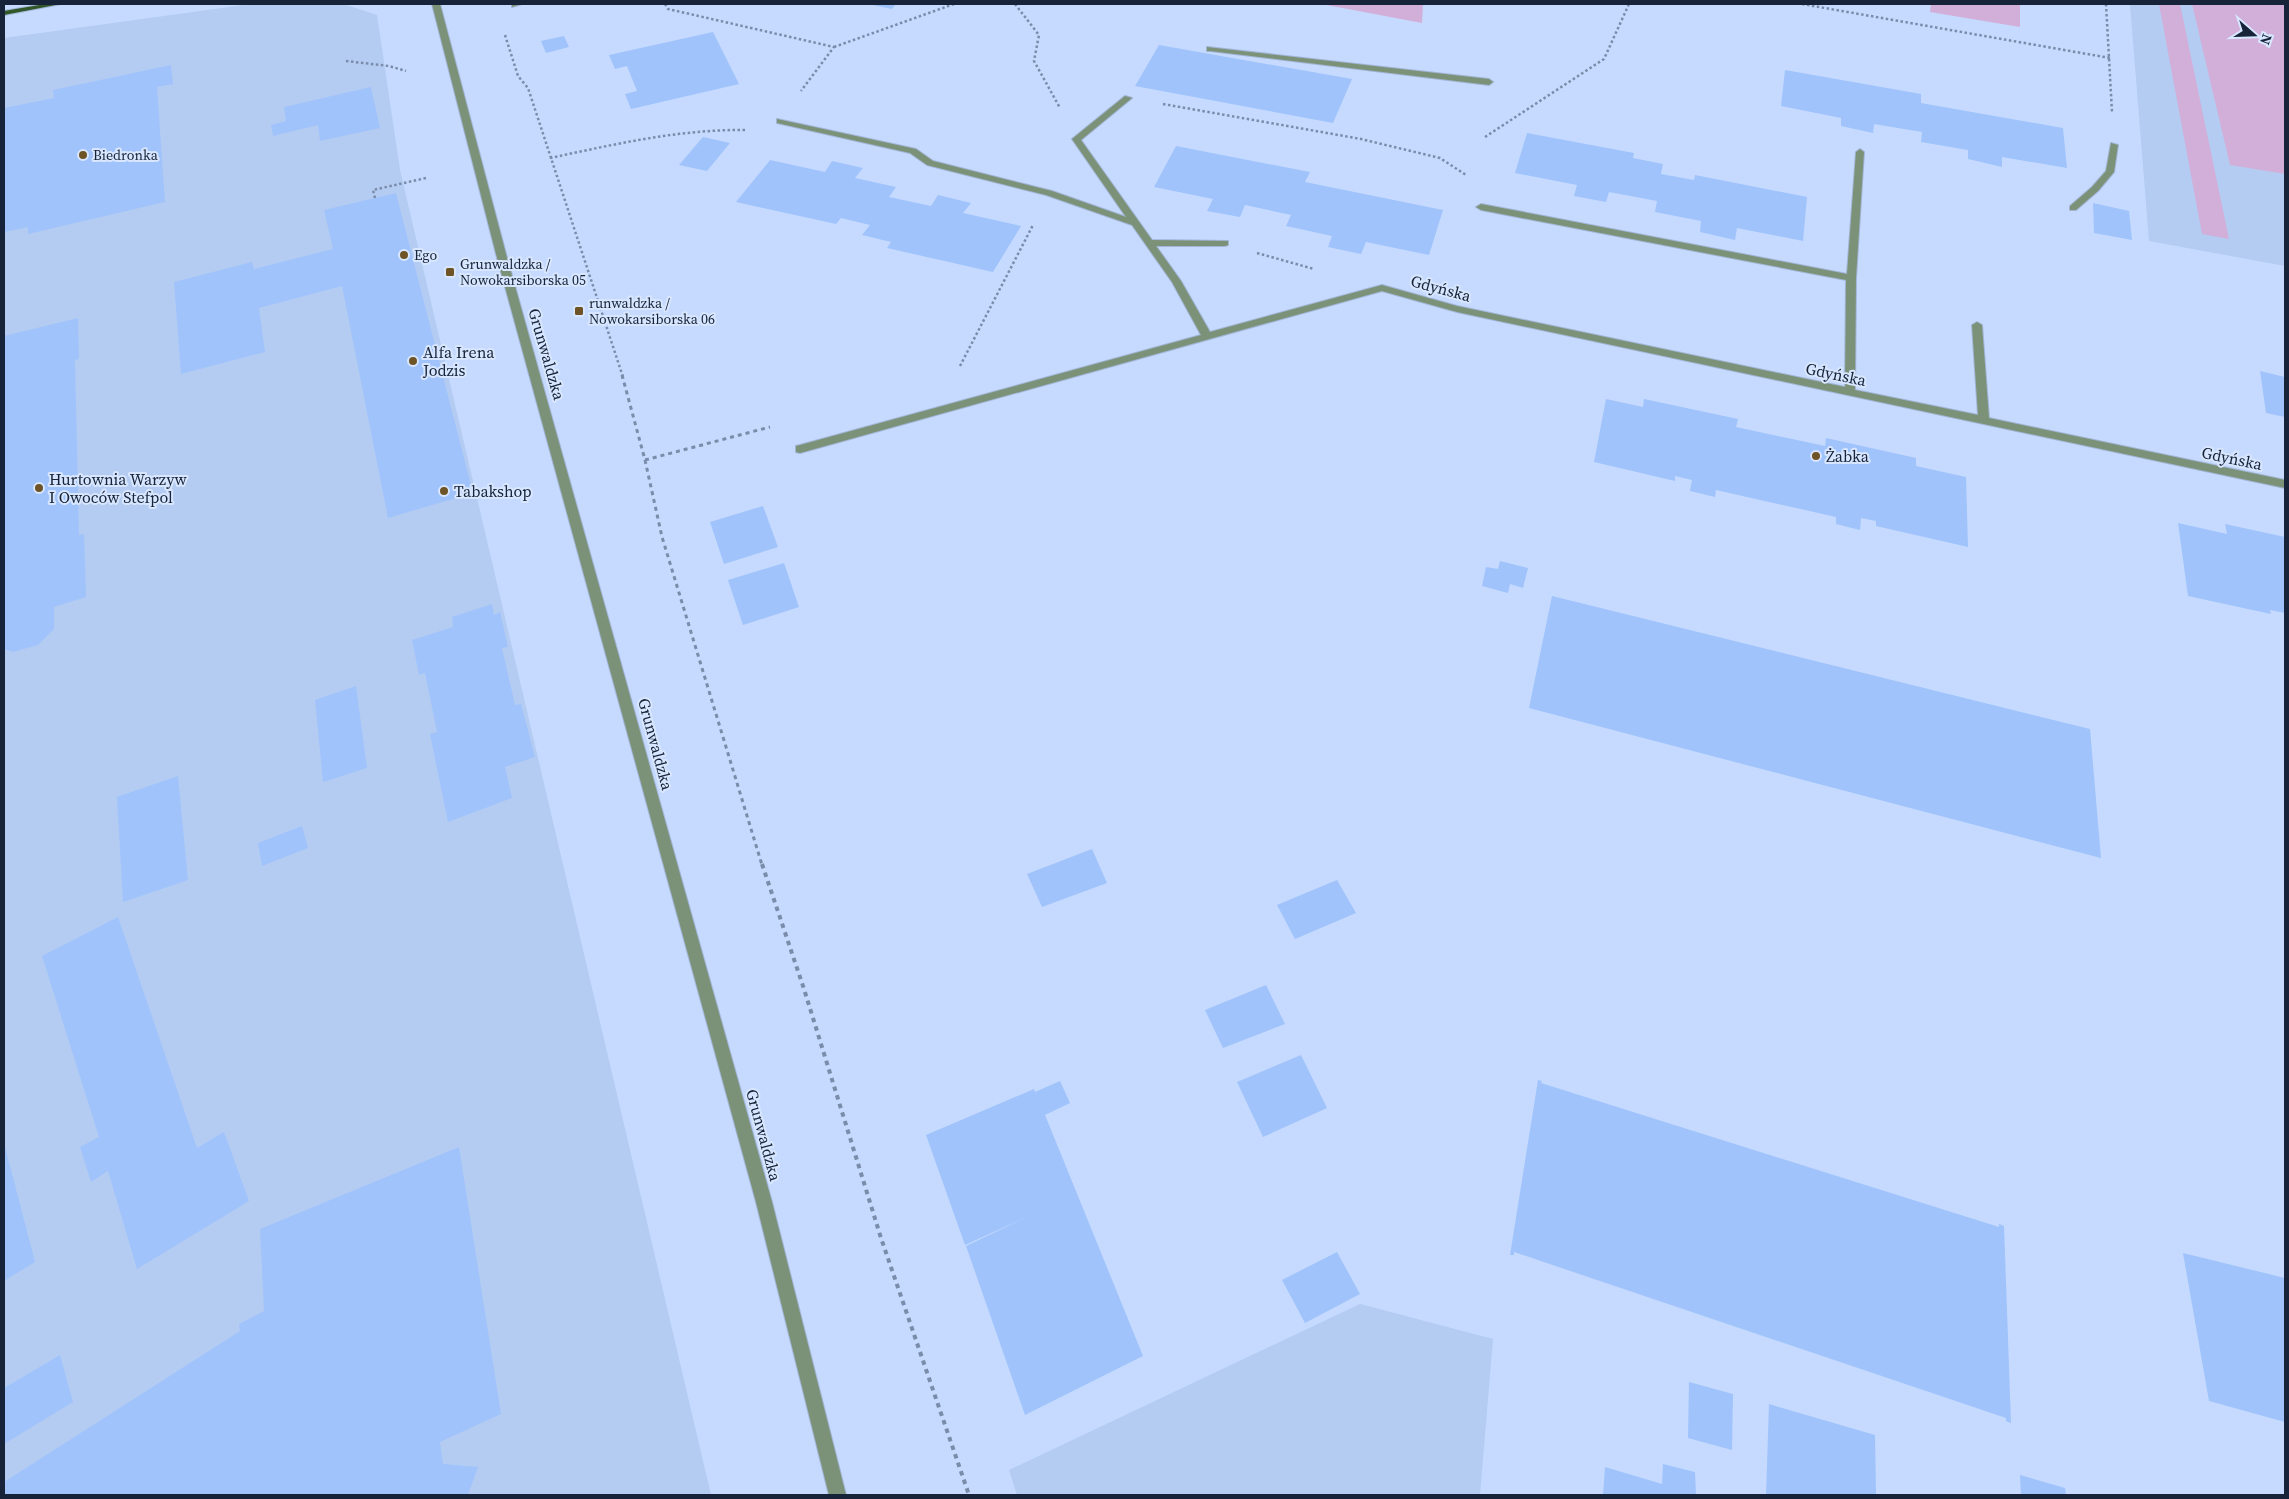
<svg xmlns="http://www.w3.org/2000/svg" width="2289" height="1499" font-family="'Source Serif 4',serif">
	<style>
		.built { fill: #b4ccf2 }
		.green { fill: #d2afd9 }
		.building { fill: #a0c3fc }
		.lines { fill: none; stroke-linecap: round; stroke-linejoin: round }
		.minor-casing { stroke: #a2b5d6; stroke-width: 2 }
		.major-casing { stroke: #a2b5d6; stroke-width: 2 }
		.path-far2 { stroke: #7a8caa; stroke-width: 2.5; stroke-dasharray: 2.5 2.5; stroke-linecap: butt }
		.path-far1 { stroke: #7a8caa; stroke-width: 3; stroke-dasharray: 4 4; stroke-linecap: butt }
		.path { stroke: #7a8caa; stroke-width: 4; stroke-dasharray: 4.5 4.5; stroke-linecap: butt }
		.minor { fill: #7c9278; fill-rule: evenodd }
		.major { fill: #305729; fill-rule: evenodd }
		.poi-dot { fill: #6d5325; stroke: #d8e7ff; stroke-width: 2 }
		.labels { text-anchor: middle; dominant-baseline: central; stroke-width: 4; stroke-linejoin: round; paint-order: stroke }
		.far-poi-label { font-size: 14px; fill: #162338; stroke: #d8e7ff; text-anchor: start }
		.street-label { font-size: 16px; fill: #162338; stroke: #d8e7ff }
		.poi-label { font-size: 16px; fill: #162338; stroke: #d8e7ff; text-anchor: start }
	</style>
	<rect width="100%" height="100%" fill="#c5dafe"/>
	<path class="built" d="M251 4H343L377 15 400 170 711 1495H4V38Z
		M2130 4H2285V266L2149 241Z
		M1360 1304 1493 1339 1480 1495H1017L1009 1470Z"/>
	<path class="green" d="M1321 4H1423L1422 23Z
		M1931 4H2020V27L1930 12Z
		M2159 4H2180L2229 239 2202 234Z
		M2192 4H2285V174L2230 165Z"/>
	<path class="building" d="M868 4H896L892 9Z
		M713 32 739 84 631 109 625 94 637 91 627 66 615 69 609 55Z
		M564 36 569 47 546 53 541 41Z
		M1159 45 1352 79 1333 123 1135 86Z
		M171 65 173 84 157 87 165 202 28 234V227L4 232V108L54 98 53 90Z
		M1785 70 1921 94V103L2063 128 2067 168 2002 157V167L1968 159V150L1921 142 1922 132 1874 124 1873 133 1841 126V118L1781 106Z
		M371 87 380 128 320 141 318 125 273 136 271 125 286 121 284 107Z
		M1527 133 1634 153 1633 158 1663 164 1661 174 1694 180 1695 175 1807 197 1803 241 1737 228 1735 240 1700 232 1701 221 1655 212 1657 201 1609 192 1606 202 1574 196 1577 185 1515 173Z
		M703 137 730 143 707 171 679 165Z
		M1176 146 1310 172 1305 182 1443 210 1429 255 1366 242 1361 254 1328 247 1332 236 1286 226 1291 215 1245 205 1240 217 1207 211 1213 199 1154 187Z
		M770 160 825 172 832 161 863 168 855 178 896 187 889 197 931 206 938 195 971 203 963 213 1021 226 993 272 887 248 891 242 862 235 870 225 841 218 836 224 736 202Z
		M396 193 473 493 388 518 342 286 259 308 265 352 181 374 174 282 252 262 254 269 333 249 324 210Z
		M2093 203 2129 211 2132 240 2094 233Z
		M78 318 79 359 75 360 79 535 84 534 86 597 54 607V629L38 645 13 652 4 649V336Z
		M2260 371 2285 377V417L2266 413Z
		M1606 399 1643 407 1644 399 1738 419 1736 427 1825 446 1826 438 1916 458V466L1966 477 1968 547 1876 526V521L1861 518 1860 530 1836 524V517L1716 490 1715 497 1690 491 1692 480 1675 476V481L1594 462Z
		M763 506 778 547 724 564 710 522Z
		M2178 523 2227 534 2225 524 2285 537V613L2270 610 2271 614 2188 596Z
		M1500 561 1528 568 1523 588 1510 584 1508 593 1482 586 1486 567 1498 569Z
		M784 563 799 607 743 625 728 580Z
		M1552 596 2090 729 2101 858 1529 708Z
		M492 604 494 615 500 612 508 647 502 648 515 705 521 704 535 757 505 767 512 798 448 822 430 734 437 732 425 673 419 675 412 640 453 627 452 617Z
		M356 686 367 768 323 782 315 700Z
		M178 776 188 880 123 902 117 797Z
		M302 826 308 848 262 866 258 843Z
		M1092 849 1107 883 1042 907 1027 874Z
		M1337 880 1356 913 1295 939 1277 905Z
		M118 917 197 1148 224 1132 249 1201 137 1269 108 1171 91 1182 80 1147 99 1137 42 956Z
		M1266 985 1285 1024 1223 1048 1205 1010Z
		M1301 1055 1327 1108 1263 1137 1237 1082Z
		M1538 1080 1542 1081 1541 1083 1999 1227V1224L2004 1226 2011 1423 2006 1421V1418L1514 1252V1255H1510Z
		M1060 1081 1070 1103 1045 1115 1143 1356 1025 1415 966 1246 1029 1216 965 1245 926 1135 1034 1089 1035 1092Z
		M4 1143 35 1262 4 1281Z
		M459 1147 501 1414 440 1442 443 1464 478 1467 468 1495H4V1482L240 1331 239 1324 264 1311 260 1229Z
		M1337 1252 1360 1294 1305 1323 1282 1280Z
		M2183 1253 2285 1278V1422L2209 1401Z
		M60 1355 73 1402 4 1444V1388Z
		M1689 1382 1733 1394 1732 1450 1688 1438Z
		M1769 1404 1875 1435 1876 1495H1766Z
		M1663 1464 1695 1472 1696 1495H1603L1605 1467 1662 1484Z
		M2020 1475 2065 1488 2066 1495H2021Z"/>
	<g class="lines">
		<defs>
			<path id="minor" d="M432 4H440L506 254 772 1202 846 1495H829L756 1202 496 254Z
				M512 4H522L512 7Z
				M1207 47 1489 79 1493 82 1489 85 1210 51H1207Z
				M1125 96 1132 98 1081 140 1152 240 1228 241V245L1225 246H1156L1181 281 1210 332 1382 285 1457 306 1845 387 1846 280 1481 210 1476 207 1481 204 1847 274 1856 152 1860 149 1864 152 1856 278 1855 390 1978 415 1972 325 1977 322 1982 325 1989 418 2285 480V488L1457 312 1382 291 800 453 796 452V446L800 445 1201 335 1172 282 1132 225 1046 195 927 165 910 153 777 123V119L916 149 933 161 1052 191 1126 217 1072 139Z
				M2111 143 2118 145 2114 172 2098 191 2076 210H2070V206L2092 187 2106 171Z"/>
			<path id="major" d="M45 4H61L4 15V11Z"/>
		</defs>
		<use href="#minor" class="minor-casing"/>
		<use href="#major" class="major-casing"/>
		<path class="path-far2" d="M665 4 668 9 834 47 801 91
			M1015 4 1039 35 1034 61 1060 108
			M1802 4 2110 58
			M2106 4 2112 112
			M505 35 518 76 528 88 623 377
			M834 47 954 4
			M346 61 389 66 406 71
			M1163 104 1361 139 1440 158 1466 175
			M1485 137 1604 59 1629 4
			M550 158C616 144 680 129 747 130
			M375 198 373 190 426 178
			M1257 253 1314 269
			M960 366 1033 225"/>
		<path class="path-far1" d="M622 375 645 460 662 537 762 865
			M645 460 770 427"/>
		<path class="path" d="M762 864 804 989 881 1238 969 1495"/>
		<use href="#minor" class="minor"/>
		<use href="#major" class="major"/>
	</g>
	<g class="poi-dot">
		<circle cx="83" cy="155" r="5"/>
		<circle cx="404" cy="255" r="5"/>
		<rect x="445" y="267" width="10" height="10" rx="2.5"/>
		<rect x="574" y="306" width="10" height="10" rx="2.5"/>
		<circle cx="413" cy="361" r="5"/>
		<circle cx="1816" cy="456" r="5"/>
		<circle cx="39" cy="488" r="5"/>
		<circle cx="444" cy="491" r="5"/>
	</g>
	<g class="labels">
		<g class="far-poi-label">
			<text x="93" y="155">Biedronka</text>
			<text x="414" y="255">Ego</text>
			<text x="460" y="264">Grunwaldzka /<tspan x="460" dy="16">Nowokarsiborska 05</tspan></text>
			<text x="589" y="303">runwaldzka /<tspan x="589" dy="16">Nowokarsiborska 06</tspan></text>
		</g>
		<g class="street-label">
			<text transform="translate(1441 288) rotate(15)">Gdyńska</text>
			<text transform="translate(547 354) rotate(74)">Grunwaldzka</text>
			<text transform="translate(1836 374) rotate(12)">Gdyńska</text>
			<text transform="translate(2232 458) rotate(12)">Gdyńska</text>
			<text transform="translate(656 744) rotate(75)">Grunwaldzka</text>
			<text transform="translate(764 1135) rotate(75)">Grunwaldzka</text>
		</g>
		<g class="poi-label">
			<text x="423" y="352">Alfa Irena<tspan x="423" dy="18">Jodzis</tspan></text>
			<text x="1826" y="456">Żabka</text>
			<text x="49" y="479">Hurtownia Warzyw<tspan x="49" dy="18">I Owoców Stefpol</tspan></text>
			<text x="454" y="491">Tabakshop</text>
		</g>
	</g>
	<rect width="2289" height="1499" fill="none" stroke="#162338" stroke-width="10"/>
	<g transform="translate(2254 35) rotate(110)" stroke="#d8e7ff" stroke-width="4" paint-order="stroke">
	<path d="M0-4L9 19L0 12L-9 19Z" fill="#162338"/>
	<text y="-8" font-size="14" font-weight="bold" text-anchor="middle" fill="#162338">N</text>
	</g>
</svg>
